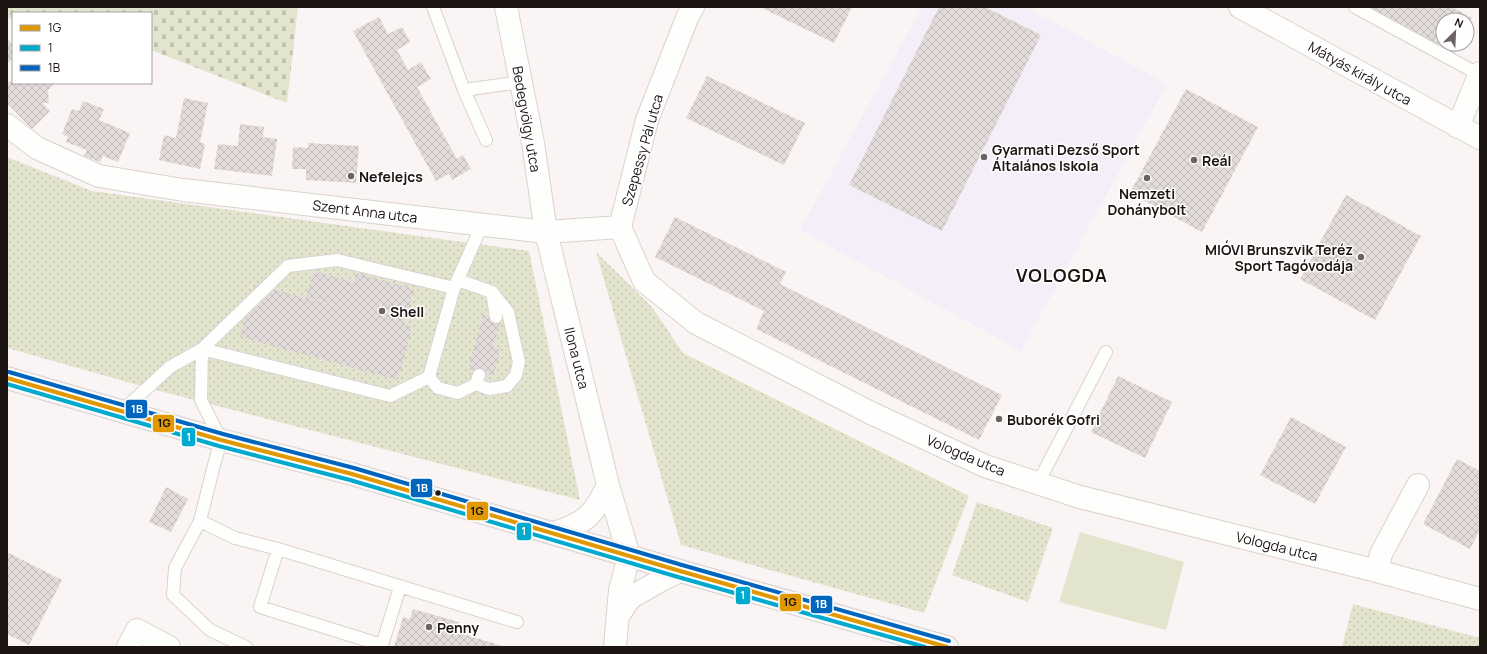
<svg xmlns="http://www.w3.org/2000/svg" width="1487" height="654" font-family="Manrope,sans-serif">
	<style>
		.commercial { fill: #f4eef9 }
		.green { fill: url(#green-dots) }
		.cemetery { fill: url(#cemetery-stones) }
		.pitch { fill: #e2e4ce }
		.building { fill: url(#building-cross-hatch) }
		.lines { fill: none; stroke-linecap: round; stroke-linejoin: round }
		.lane-casing { stroke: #d8d2d0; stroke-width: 14 }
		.street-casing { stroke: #d8d2d0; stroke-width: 24 }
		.secondary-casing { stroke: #d8d2d0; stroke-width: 24 }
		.lane { stroke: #fefefd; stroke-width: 12 }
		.street { stroke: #fefefd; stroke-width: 22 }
		.secondary { stroke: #f7f2f4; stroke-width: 22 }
		.bus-1-casing { stroke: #fff; stroke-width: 7 }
		.bus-2-casing { stroke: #fff; stroke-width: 7 }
		.bus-3-casing { stroke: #fff; stroke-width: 7 }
		.bus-1 { stroke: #e19802; stroke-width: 4 }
		.bus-2 { stroke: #00a9ce; stroke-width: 4 }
		.bus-3 { stroke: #0065bd; stroke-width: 4 }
		.poi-dot { fill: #6a6361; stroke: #fff; stroke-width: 1.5 }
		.bus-dot { fill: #1d1512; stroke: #fff; stroke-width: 1.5 }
		.labels { text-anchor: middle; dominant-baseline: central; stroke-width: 3; stroke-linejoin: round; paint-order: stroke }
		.street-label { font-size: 14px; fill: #1d1512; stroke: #fff }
		.poi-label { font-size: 14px; font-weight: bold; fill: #1d1512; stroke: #fff; text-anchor: start }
		.district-label { font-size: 18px; font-weight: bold; letter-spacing: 1px; fill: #1d1512; stroke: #fff }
		.line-badge { stroke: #fff; stroke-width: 1.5 }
		.badge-label { font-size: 11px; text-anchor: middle; font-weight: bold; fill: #fff }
		.pale-badge-label { font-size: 11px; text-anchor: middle; font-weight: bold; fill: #111 }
	</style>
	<defs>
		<pattern id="green-dots" width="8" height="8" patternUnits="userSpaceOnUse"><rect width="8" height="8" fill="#e2e4ce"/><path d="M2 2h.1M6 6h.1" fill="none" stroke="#c1c3b0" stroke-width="1.8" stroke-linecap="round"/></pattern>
		<pattern id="cemetery-stones" width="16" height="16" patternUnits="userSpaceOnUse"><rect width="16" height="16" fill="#e2e4ce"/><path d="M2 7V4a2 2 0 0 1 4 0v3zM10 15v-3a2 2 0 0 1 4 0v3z" fill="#c1c3b0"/></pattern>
		<pattern id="building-cross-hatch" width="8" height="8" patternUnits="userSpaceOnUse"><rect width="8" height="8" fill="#e2dbd9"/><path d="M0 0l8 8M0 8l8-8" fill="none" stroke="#c1bbb9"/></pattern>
	</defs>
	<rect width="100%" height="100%" fill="#faf5f4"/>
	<path class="commercial" d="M922 7H1026L1167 84 1021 351 800 230Z"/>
	<path class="green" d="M7 157 92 191 529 251 580 500 152 389 7 348Z
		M596 252 652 307 683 353 969 496 924 613 681 545Z
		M977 502 1053 528 1028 602 952 575Z
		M1353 604 1480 638V647H1342Z"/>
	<path class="cemetery" d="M7 7H298L287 103 151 50V13H13V20L7 17Z"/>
	<path class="pitch" d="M1080 532 1184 562 1166 630 1059 602Z"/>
	<path class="building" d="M760 7H852L834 43Z
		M939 7H985L1041 35 942 231 849 185Z
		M1366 7H1452L1472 18 1467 29V20H1443V44H1460L1454 55Z
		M379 17 388 34 402 27 410 42 397 50 408 70 421 62 431 79 417 87 457 159 463 155 471 169 452 180 449 174 436 181 353 31Z
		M7 39 13 45V58L7 64Z
		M707 76 805 123 784 165 686 118Z
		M7 82 55 83 48 90 49 103H42L50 111 32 129 9 105H7Z
		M1186 89 1258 127 1202 232 1130 193Z
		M184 98 208 103 200 142 205 144 200 169 159 160 164 135 176 138Z
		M83 101 104 109 99 120 130 133 118 162 103 156 100 162 84 156 87 150 66 142 68 137 62 134 72 109 79 111Z
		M240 124 264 127 263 137 277 139 272 176 214 169 218 144 238 146Z
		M308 143 359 146 356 183 306 180V169H292L293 147 308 148Z
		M1346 195 1421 236 1375 320 1300 279Z
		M675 217 786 272 780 284 1002 395 979 440 756 329 764 311 655 257Z
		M314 271 354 282 356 273 414 289 404 325 412 327 398 380 240 337 254 284 395 322 306 297Z
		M483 315 501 320 493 347 501 349 493 376 468 369Z
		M1118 376 1172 402 1145 458 1091 432Z
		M1291 417 1346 447 1315 504 1260 475Z
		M1457 459 1480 471V530L1470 549 1423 524Z
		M166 487 188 499 171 532 149 522Z
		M9 553 62 580 29 645 7 634V557Z
		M413 609 459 622 456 632 506 647H394L403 617 410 619Z"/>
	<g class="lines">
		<defs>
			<path id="lane" d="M433 7 464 90 486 140
				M1355 7 1480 75
				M464 90 521 82
				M458 280 492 292 496 317
				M429 377 438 388 458 393 476 384 479 375
				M476 384 489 389 507 386 516 375 519 362 508 312 492 292
				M121 412 170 367 202 349 288 266 337 260 454 288 482 225
				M1038 483 1106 352
				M200 521 235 538 278 549 517 622
				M278 549 260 607 382 645 400 587
				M246 647 210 630 173 595 175 568 200 521 214 465 221 440 201 400 202 349 390 396 429 377 454 288"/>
			<path id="street" d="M506 7 533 143 546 232 608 485 629 556 620 590 615 647
				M1240 7 1480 138
				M7 125 37 148 99 176 183 190 546 232 620 227
				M1458 127 1480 73
				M620 227 644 281 696 323 871 413 985 466 1080 497 1377 571 1480 599
				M620 227 647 120 687 18 693 7
				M554 533C586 523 594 515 608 485
				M1377 571 1381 554 1418 485
				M618 616 630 598 663 579 680 571
				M128 647 137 630 169 647"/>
			<path id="secondary" d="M7 378 221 440 352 474 680 571 947 647"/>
		</defs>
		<use href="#lane" class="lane-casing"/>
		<use href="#street" class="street-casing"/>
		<use href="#secondary" class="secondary-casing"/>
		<use href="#lane" class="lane"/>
		<use href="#street" class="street"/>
		<use href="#secondary" class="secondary"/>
		<defs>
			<path id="bus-1" d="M7 378 221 440 352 474 680 571 947 647"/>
			<path id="bus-2" d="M7 384 219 446 350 480 678 577 925 647"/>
			<path id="bus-3" d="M9 372 223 434 354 468 682 565 949 641"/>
		</defs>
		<use href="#bus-1" class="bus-1-casing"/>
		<use href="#bus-2" class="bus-2-casing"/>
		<use href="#bus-3" class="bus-3-casing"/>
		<use href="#bus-1" class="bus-1"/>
		<use href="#bus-2" class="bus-2"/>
		<use href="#bus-3" class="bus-3"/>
	</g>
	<g class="poi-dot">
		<circle cx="984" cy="157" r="4"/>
		<circle cx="1194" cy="160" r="4"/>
		<circle cx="351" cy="176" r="4"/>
		<circle cx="1147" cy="178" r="4"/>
		<circle cx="1361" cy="257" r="4"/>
		<circle cx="382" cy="311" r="4"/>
		<circle cx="999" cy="419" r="4"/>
		<circle cx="429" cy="627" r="4"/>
	</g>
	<circle class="bus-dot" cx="438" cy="493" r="3.5"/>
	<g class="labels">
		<g class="street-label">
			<text transform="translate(1360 73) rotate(29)">Mátyás király utca</text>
			<text transform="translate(527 119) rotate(80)">Bedegvölgy utca</text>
			<text transform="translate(642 150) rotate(-74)">Szepessy Pál utca</text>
			<text transform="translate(365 211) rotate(7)">Szent Anna utca</text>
			<text transform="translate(577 358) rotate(76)">Ilona utca</text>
			<text transform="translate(966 455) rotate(23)">Vologda utca</text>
			<text transform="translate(1277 546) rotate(14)">Vologda utca</text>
		</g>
		<g class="poi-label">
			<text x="992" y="149">Gyarmati Dezső Sport<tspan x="992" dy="16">Általános Iskola</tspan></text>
			<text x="1202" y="160">Reál</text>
			<text x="359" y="176">Nefelejcs</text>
			<text x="1147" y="193" text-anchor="middle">Nemzeti<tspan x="1147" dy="16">Dohánybolt</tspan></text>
			<text x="1353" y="249" text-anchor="end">MIÓVI Brunszvik Teréz<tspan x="1353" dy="16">Sport Tagóvodája</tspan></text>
			<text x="390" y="311">Shell</text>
			<text x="1007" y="419">Buborék Gofri</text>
			<text x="437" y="627">Penny</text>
		</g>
		<g class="district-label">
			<text x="1062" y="275">VOLOGDA</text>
		</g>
	</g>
	<g class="line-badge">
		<rect x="125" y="399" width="23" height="20" rx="4" fill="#0065bd"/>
		<rect x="152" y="414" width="23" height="19" rx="4" fill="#e19802"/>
		<rect x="181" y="427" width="15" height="20" rx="4" fill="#00a9ce"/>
		<rect x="410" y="478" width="23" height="20" rx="4" fill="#0065bd"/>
		<rect x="466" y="501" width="23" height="20" rx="4" fill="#e19802"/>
		<rect x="516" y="522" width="16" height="19" rx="4" fill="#00a9ce"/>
		<rect x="735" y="586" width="16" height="19" rx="4" fill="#00a9ce"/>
		<rect x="779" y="593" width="23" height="19" rx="4" fill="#e19802"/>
		<rect x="810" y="595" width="23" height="19" rx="4" fill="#0065bd"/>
	</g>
	<g class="badge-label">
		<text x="137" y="413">1B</text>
		<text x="189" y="441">1</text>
		<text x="422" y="492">1B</text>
		<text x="524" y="535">1</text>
		<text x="743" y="599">1</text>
		<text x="821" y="608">1B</text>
	</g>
	<g class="pale-badge-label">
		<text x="164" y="427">1G</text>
		<text x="477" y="515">1G</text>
		<text x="790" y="606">1G</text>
	</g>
	<rect width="1487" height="654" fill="none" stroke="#1d1512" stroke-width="16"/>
	<rect x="12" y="12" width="140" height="72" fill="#ffffff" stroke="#a5a1a0"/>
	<rect x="20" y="25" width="20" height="6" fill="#e19802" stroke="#a5a1a0"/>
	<text x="48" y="32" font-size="12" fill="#1d1512">1G</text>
	<rect x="20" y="45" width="20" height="6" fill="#00a9ce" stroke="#a5a1a0"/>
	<text x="48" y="52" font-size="12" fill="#1d1512">1</text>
	<rect x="20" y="65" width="20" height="6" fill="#0065bd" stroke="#a5a1a0"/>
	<text x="48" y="72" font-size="12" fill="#1d1512">1B</text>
	<g transform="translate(1455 32) rotate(24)"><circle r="19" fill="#ffffff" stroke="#a5a1a0"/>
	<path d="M0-3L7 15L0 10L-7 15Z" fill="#6a6361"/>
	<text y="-6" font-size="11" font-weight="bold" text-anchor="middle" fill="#1d1512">N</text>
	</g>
</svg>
